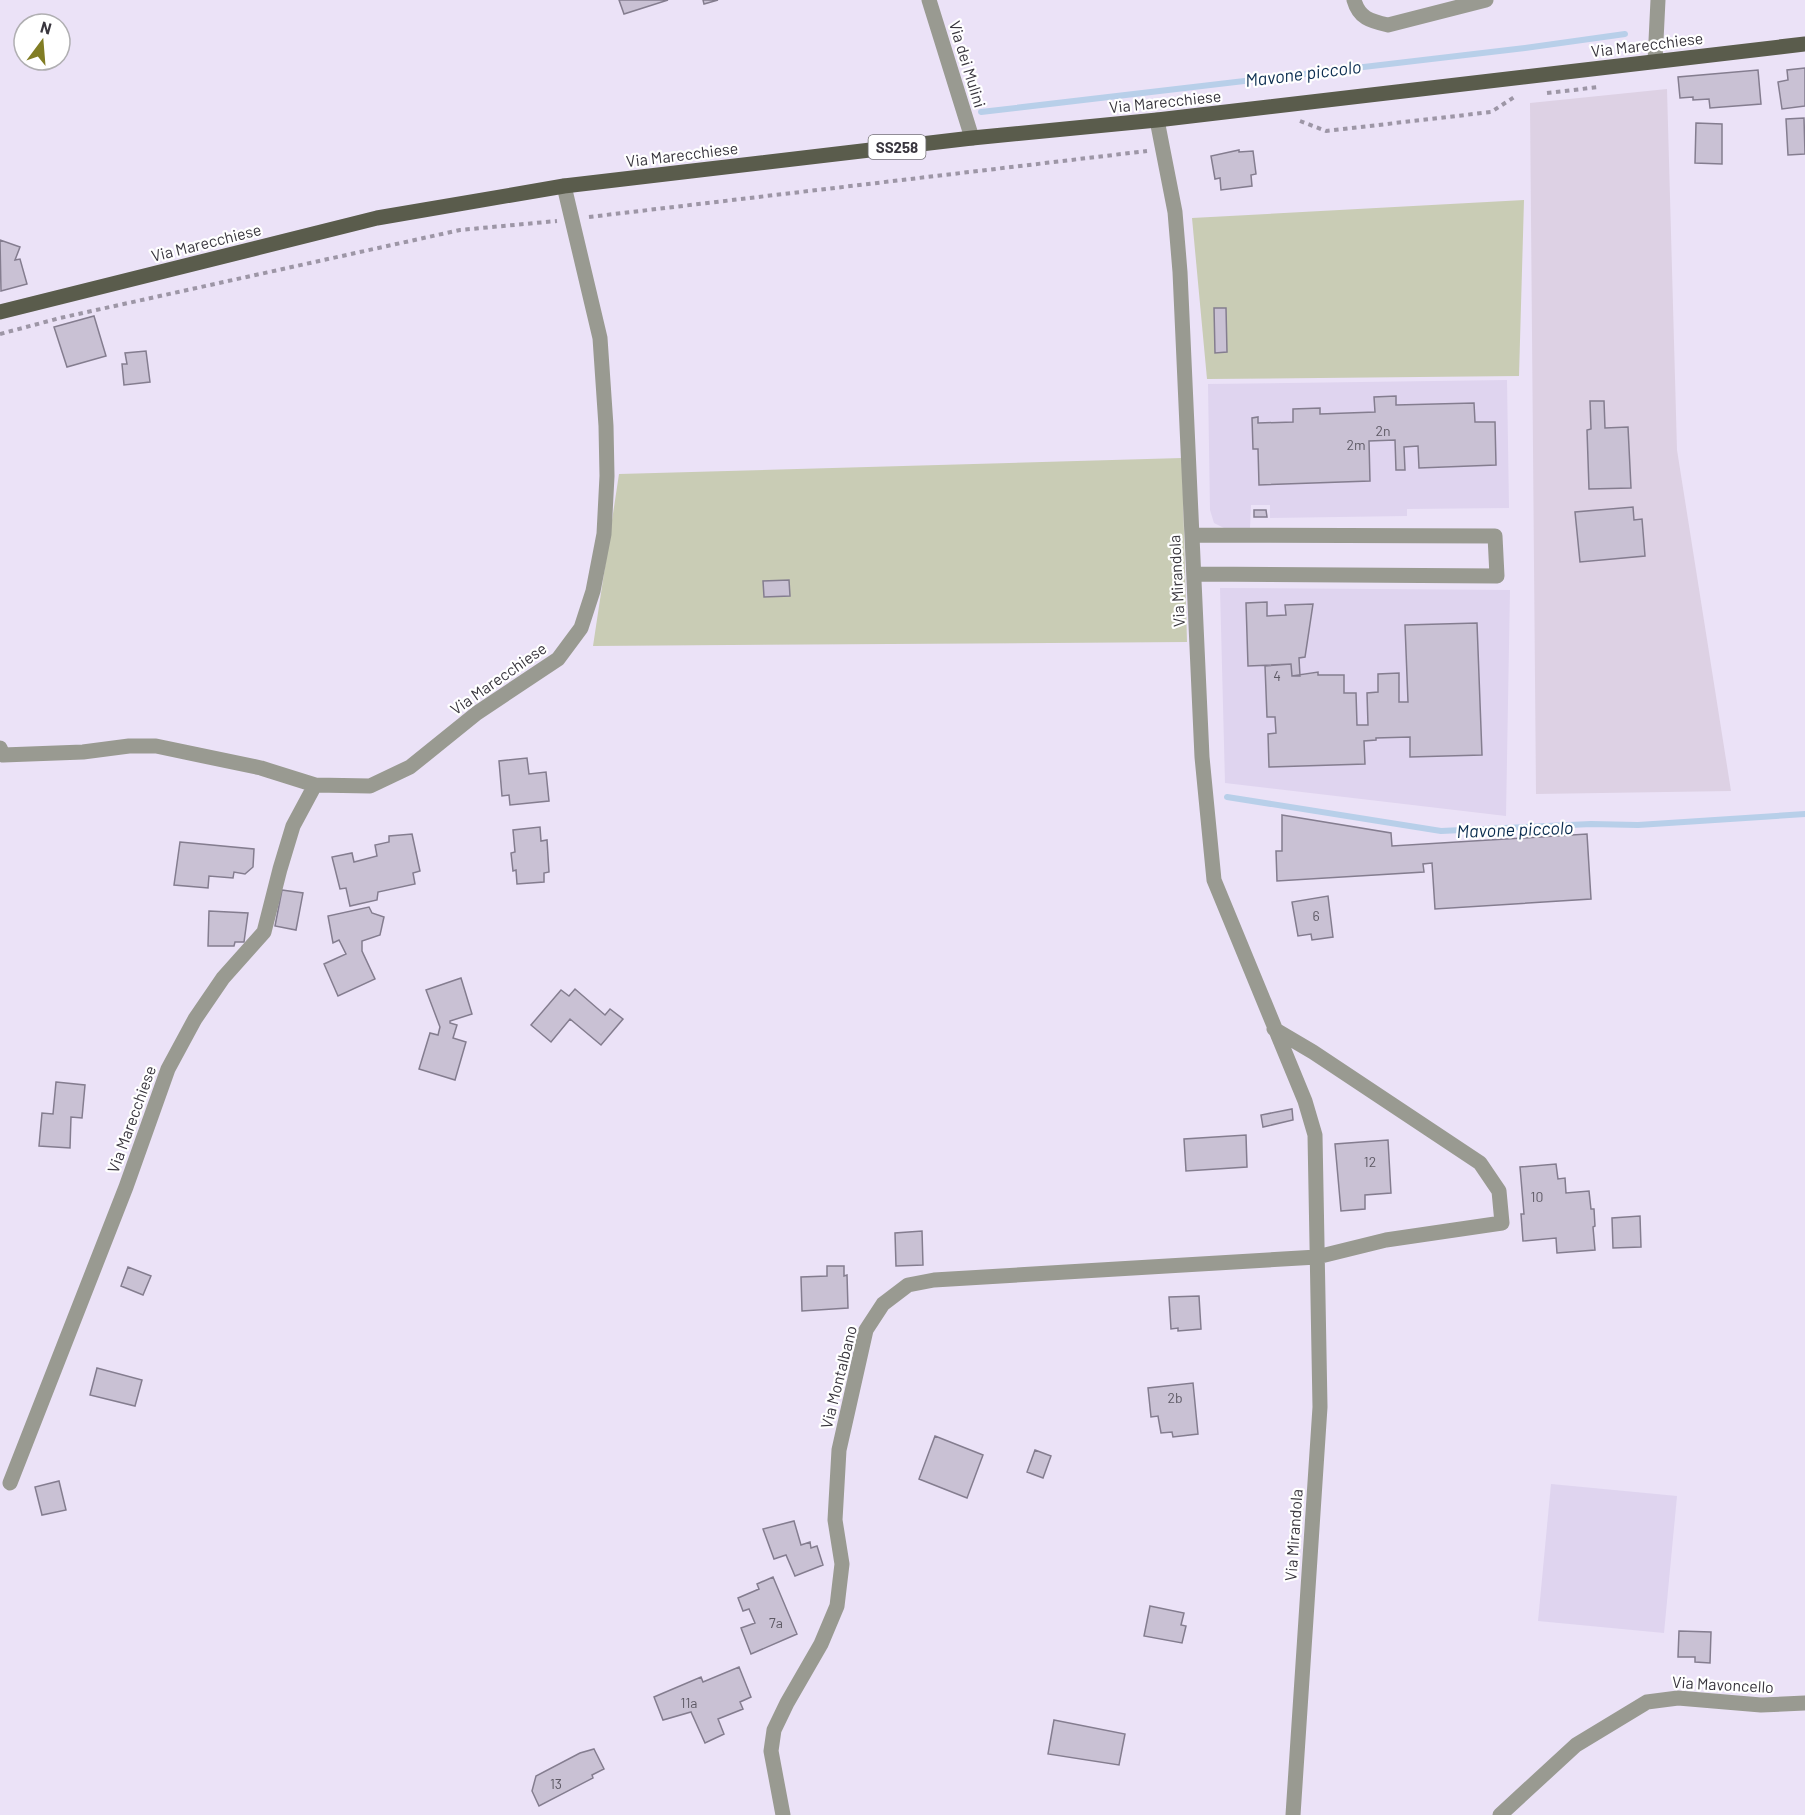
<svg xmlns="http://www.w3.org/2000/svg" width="1805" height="1815" font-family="Barlow,sans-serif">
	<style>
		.commercial { fill: #ddd1e4 }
		.built { fill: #dfd4ef }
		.green { fill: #c9ccb5 }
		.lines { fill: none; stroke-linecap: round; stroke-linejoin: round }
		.stream { stroke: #b8cfe9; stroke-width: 6 }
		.building { fill: #c9c1d4; stroke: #847d8f; stroke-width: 1.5 }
		.path { stroke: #9d96a6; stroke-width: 4; stroke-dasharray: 4.5 4.5; stroke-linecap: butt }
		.minor { stroke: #999a91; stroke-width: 15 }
		.primary { stroke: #5a5c4c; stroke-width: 15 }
		.labels { text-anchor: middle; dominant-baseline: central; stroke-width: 4.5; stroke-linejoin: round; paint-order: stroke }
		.number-label { font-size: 14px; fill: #5d5964 }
		.shield { fill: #fff; stroke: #747278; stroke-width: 1.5 }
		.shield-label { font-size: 15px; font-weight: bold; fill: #39363e }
		.street-label { font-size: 16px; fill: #39363e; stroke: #fff }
		.water-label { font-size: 18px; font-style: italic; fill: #0c2e51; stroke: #fff }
	</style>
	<rect width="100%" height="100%" fill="#ebe2f7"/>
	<path class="commercial" d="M1667 89 1677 450 1731 791 1536 794 1530 103Z"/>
	<path class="built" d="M1507 380 1509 508 1407 509V516L1270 518V505H1251L1250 528H1224L1214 523 1210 510 1208 384Z
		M1220 588 1510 590 1506 816 1225 783Z
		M1551 1484 1677 1496 1664 1633 1538 1621Z"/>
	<path class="green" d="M1524 200 1519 376 1207 379 1192 218Z
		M1182 458 1187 642 593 646 619 474Z"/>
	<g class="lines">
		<path class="stream" d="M981 112 1525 48 1625 34
			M1227 797 1441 831 1591 824 1638 825 1805 814"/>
	</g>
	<path class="building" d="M619 0H668L624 14Z
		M703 0H718L704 4Z
		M1805 68V106L1782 109 1778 82 1788 80 1787 70Z
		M1758 70 1761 104 1710 108 1709 99 1693 100V97L1680 98 1678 77Z
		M1804 118 1805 154 1788 155 1786 119Z
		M1696 123 1722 124V164L1695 163Z
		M1239 150V152L1253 151 1256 174 1251 175 1252 186 1221 190 1220 178 1215 179 1211 156Z
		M0 240 20 247 15 260 20 259 27 284 1 291Z
		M1214 308H1226L1227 352 1215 353Z
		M94 316 106 356 67 367 54 327Z
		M146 351 150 382 124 385 122 364H127L125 353Z
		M1396 396V405L1474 403 1475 422H1495L1496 465 1419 468 1418 446 1404 447 1405 470H1396L1395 440 1369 441 1370 481 1259 485 1258 449H1253L1252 418 1258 417V423L1293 422V409L1320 408V414L1375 412 1374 397Z
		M1590 401H1604L1605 428 1628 427 1631 488 1589 489 1587 430 1591 429Z
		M1633 507 1634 520 1642 519 1645 556 1580 562 1575 512Z
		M1254 510H1266L1267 517H1254Z
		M789 580 790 596 764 597 763 581Z
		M1267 602V616L1286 615 1285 605 1313 604 1305 657 1299 658 1300 676H1292L1291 664 1248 666 1246 603Z
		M1477 623 1482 755 1410 757V737L1376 738V740L1364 741 1365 764 1269 767 1268 734 1276 733 1275 717H1267L1265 666 1291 664 1292 676 1318 672V675H1344V693H1356L1357 725H1368L1367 693 1378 692V674L1399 673V702H1408L1405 625Z
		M527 758 529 774 546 772 549 801 510 805 509 795 502 796 499 761Z
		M1282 815 1391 833 1392 846 1587 834 1591 899 1435 909 1432 863 1423 864 1424 872 1277 881 1276 851H1282Z
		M540 827 541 841 547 840 549 872 544 873V882L517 884 516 870 513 871 511 853 515 852 513 830Z
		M412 834 420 871 413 873 415 884 378 892 377 900 350 906 346 888 340 889 332 857 352 853 354 862 377 856 375 845 389 842V836Z
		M180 842 254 849 253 867 245 874 234 872 233 878 209 876 208 888 174 885Z
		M282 890 303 893 296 930 275 926Z
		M1328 896 1333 937 1312 940 1311 934 1298 936 1292 902Z
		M369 907 372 913 384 917 380 935 362 941V951L375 979 338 996 324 964 346 954 339 940 333 943 328 916Z
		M209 911 248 913 244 942H235L234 946H208Z
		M461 978 472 1014 450 1021V1023L457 1025 453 1038 466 1042 455 1080 419 1069 430 1033 438 1035 440 1027 426 990Z
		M575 989 605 1015 610 1009 623 1019 601 1045 570 1019 551 1042 531 1025 561 990 569 996Z
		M56 1082 85 1085 82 1118 71 1117 70 1148 39 1146 42 1113 53 1114Z
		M1292 1109 1293 1120 1263 1127 1261 1115Z
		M1246 1135 1247 1167 1186 1171 1184 1139Z
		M1388 1140 1391 1193 1365 1195V1209L1341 1211 1335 1144Z
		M1556 1164 1558 1179 1565 1178 1566 1193 1589 1191 1591 1209H1594L1595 1226 1593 1227 1595 1250 1557 1253 1556 1238 1523 1241 1521 1214H1524L1520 1167Z
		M1640 1216 1641 1247 1613 1248 1612 1218Z
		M922 1231 923 1265 896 1266 895 1233Z
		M827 1266H844V1276L847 1275 848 1308 802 1311 801 1277 827 1276Z
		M128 1267 151 1276 143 1295 121 1286Z
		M1199 1296 1201 1329 1178 1331V1328L1171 1329 1169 1297Z
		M97 1368 142 1380 135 1406 90 1395Z
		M1193 1383 1198 1434 1173 1437 1172 1432 1161 1433 1158 1416 1151 1417 1148 1388Z
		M935 1436 983 1455 967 1498 919 1479Z
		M1035 1450 1051 1456 1043 1478 1027 1472Z
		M59 1481 66 1510 42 1515 35 1487Z
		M794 1521 801 1545 810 1542 811 1548 817 1546 823 1565 795 1576 786 1555 774 1559 763 1529Z
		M773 1577 797 1634 751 1654 741 1628 755 1623 749 1609 743 1611 738 1598 759 1589 757 1584Z
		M1150 1606 1184 1613 1181 1625 1186 1626 1182 1643 1144 1636Z
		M1679 1631 1711 1632 1710 1663 1695 1662V1657H1678Z
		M739 1667 751 1697 740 1702 743 1709 718 1719 724 1734 705 1743 691 1712 663 1720 654 1697 701 1677 703 1682Z
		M1054 1720 1125 1734 1119 1765 1048 1754Z
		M594 1749 604 1769 592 1775 593 1778 539 1806 532 1791 536 1776 580 1753Z"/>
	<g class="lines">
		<path class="path" d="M1547 93 1599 87
			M1300 121 1326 131 1491 112 1516 96
			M589 217 1147 151
			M0 334 60 318 460 230 557 221"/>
		<path class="minor" d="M929 0 972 138
			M1354 0C1359 18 1370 21 1388 25L1486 0
			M1655 61 1658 0
			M1157 120 1175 212 1180 272 1202 757 1214 880 1305 1101 1315 1135 1320 1407 1293 1815
			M1192 535 1495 536 1497 576 1194 574
			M0 748 3 755 83 752 129 746H156L261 768 315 785 370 786 410 767 477 713 558 659 581 628 593 591 604 534 607 476 606 426 600 338 564 186
			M10 1483 126 1187 168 1069 195 1019 223 978 264 932 280 869 293 826 315 785
			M783 1815 771 1751 774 1730 787 1703 821 1644 837 1606 842 1564 835 1520 839 1450 866 1330 883 1304 908 1285 934 1280 1317 1257 1386 1240 1502 1223 1499 1191 1480 1163 1313 1052 1274 1029
			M1500 1815 1576 1745 1647 1702 1678 1698 1761 1705 1805 1703"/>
		<path class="primary" d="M0 312 377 218 564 186 972 138 1157 120 1805 44"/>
	</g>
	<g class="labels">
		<g class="number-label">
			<text x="1383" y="430">2n</text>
			<text x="1356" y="444">2m</text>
			<text x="1277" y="675">4</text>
			<text x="1316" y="915">6</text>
			<text x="1370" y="1161">12</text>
			<text x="1537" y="1196">10</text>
			<text x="1175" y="1397">2b</text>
			<text x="776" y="1622">7a</text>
			<text x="689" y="1702">11a</text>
			<text x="556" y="1783">13</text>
		</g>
		<rect class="shield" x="868.5" y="135" width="57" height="24" rx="4.5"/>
		<g class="shield-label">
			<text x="897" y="147">SS258</text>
		</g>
		<g class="street-label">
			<text transform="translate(1647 44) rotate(-7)">Via Marecchiese</text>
			<text transform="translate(968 64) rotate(73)">Via dei Mulini</text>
			<text transform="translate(1165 101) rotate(-6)">Via Marecchiese</text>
			<text transform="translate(682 154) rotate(-7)">Via Marecchiese</text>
			<text transform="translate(206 242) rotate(-14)">Via Marecchiese</text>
			<text transform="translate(1176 581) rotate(-93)">Via Mirandola</text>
			<text transform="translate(498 678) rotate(-35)">Via Marecchiese</text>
			<text transform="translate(131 1119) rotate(-70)">Via Marecchiese</text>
			<text transform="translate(838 1377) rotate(-76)">Via Montalbano</text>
			<text transform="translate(1293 1535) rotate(-86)">Via Mirandola</text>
			<text transform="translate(1723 1684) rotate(3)">Via Mavoncello</text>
		</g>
		<g class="water-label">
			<text transform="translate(1303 73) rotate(-7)">Mavone piccolo</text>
			<text transform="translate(1515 829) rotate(-2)">Mavone piccolo</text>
		</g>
	</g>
	<g transform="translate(42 42) rotate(16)"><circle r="28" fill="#ffffff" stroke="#b0afb2" stroke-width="1.5"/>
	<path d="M0-4.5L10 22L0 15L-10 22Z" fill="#817d24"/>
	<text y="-9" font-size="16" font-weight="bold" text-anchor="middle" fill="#39363e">N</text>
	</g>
</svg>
